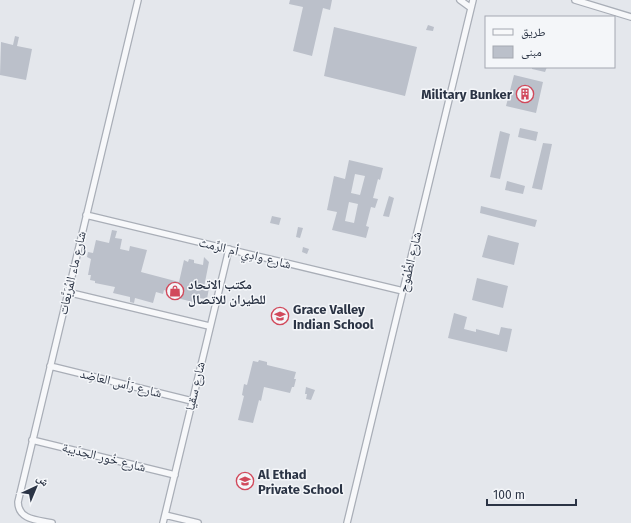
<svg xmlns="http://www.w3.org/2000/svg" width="631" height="523" font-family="'Fira Sans','Noto Naskh Arabic',sans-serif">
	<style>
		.building { fill: #bbc0ca; fill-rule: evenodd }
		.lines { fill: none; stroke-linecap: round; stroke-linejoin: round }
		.minor-casing { stroke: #a9aeb7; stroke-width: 8 }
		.minor { stroke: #f7f8fa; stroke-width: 5.5 }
		.labels { text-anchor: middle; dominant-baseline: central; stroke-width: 3; stroke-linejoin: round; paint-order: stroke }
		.poi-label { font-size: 13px; font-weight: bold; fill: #2b3445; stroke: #f4f6f9; text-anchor: start }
		.street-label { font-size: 13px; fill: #2b3445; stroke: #f4f6f9 }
	</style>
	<rect width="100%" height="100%" fill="#e4e7ec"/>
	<path class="building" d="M290 0H332L330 10 323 8 312 56 293 51 303 7 289 4Z
		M428 25 434 27 433 31 426 30Z
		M334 27 417 47 405 96 324 76Z
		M15 36 19 37 17 46 32 49 26 80 0 75 1 42 13 45Z
		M532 67H547L545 72 532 69Z
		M514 75 543 82 536 113 506 106Z
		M520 128 538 132 536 141 518 137Z
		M500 131 510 134 500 179 490 177Z
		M543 143 552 144 542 190 532 188Z
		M349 160 383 168 380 180 378 179 373 198 378 199 375 208 371 207 366 226 369 227 366 238 332 230 337 212 327 210 334 176 345 179ZM355 174 365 176 360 195 351 193ZM349 202 358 204 354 223 345 221Z
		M507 181 525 186 523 194 505 190Z
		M389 196 394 198 389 217 383 216Z
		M481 206 537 220 535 227 480 213Z
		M272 216 281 218 279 225 270 223Z
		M298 227 303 228 300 238 296 237Z
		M112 230 117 231 115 238 122 239 120 249 129 251 130 246 147 250 141 272 179 282 184 260 188 262 189 259 194 260V263L203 265 204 257 209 262 204 287 209 288 207 299 199 298 197 303 177 298 178 294 164 290 163 294 156 292 153 303 135 298 134 303 130 302V297L113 293 115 287 95 283V281L90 280 91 275H88L91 259 87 257 88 252 93 253 96 240 109 243Z
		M488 235 519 243 514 265 482 257Z
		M303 247 309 249 307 254 302 252Z
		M477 278 508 286 503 308 472 300Z
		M454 313 467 317 464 329 476 332V329L499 335 501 327 512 329 507 352 448 338Z
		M259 360 267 362V365L296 372 294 379H296L294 387H292L290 393 264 387 261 401 259 400 253 423 238 420 244 396 242 395 244 384 247 385 253 361 258 362Z
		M306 387 315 390 311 400 306 399 307 394H305Z"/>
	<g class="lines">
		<defs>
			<path id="minor" d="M460 0 471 8
				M575 0 631 17
				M86 215 403 291
				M67 292 209 326
				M50 366 192 401
				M32 440 175 475
				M165 515 198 523
				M52 523C38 520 18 520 18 502L138 0
				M163 523 229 249
				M347 523 473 0"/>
		</defs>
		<use href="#minor" class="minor-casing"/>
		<use href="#minor" class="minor"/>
	</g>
	<defs>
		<symbol id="building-ring" viewBox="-11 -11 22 22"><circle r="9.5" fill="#f4f6f9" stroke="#d1495b" stroke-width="1.5"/><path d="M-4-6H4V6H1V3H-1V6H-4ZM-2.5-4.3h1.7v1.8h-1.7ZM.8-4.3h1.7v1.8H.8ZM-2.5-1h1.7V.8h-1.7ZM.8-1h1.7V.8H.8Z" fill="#d1495b"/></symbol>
		<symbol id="shop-ring" viewBox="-11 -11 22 22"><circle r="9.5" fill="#f4f6f9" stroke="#d1495b" stroke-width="1.5"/><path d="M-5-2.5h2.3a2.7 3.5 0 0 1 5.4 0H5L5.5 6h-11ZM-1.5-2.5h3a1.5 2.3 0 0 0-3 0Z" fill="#d1495b"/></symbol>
		<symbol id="school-ring" viewBox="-11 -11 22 22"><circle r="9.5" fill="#f4f6f9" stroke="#d1495b" stroke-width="1.5"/><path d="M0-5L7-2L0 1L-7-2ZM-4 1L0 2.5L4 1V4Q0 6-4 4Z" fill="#d1495b"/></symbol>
	</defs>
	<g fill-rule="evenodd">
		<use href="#building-ring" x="515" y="84" width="20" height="20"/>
		<use href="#shop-ring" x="165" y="281" width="20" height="20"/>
		<use href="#school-ring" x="270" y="306" width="20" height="20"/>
		<use href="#school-ring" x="235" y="471" width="20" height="20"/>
	</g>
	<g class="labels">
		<g class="poi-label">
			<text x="512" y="94" text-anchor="end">Military Bunker</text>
			<text x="188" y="284">مكتب الاتحاد<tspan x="188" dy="15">للطيران للاتصال</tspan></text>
			<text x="293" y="309">Grace Valley<tspan x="293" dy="15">Indian School</tspan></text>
			<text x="258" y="474">Al Ethad<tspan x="258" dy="15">Private School</tspan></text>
		</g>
		<g class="street-label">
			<text transform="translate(245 253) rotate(14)">شارع وادِي أم الرِّمث</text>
			<text transform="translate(410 262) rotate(-77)">شارع الطُّمُوح</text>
			<text transform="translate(72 273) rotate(-77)">شارع ماء المُرَبَّعات</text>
			<text transform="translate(121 383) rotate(14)">شارع رَأس العاضِد</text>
			<text transform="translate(195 386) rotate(-77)">شارع سقيا</text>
			<text transform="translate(104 457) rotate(14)">شارع خُور الحِدَيبة</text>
		</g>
	</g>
	<rect x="485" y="16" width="130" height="52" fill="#f4f6f9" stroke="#a4a8b1"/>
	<rect x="493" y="29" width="20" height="6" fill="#f7f8fa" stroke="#a4a8b1"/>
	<text x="521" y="36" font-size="12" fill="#2b3445">طريق</text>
	<rect x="493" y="46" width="20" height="12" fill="#bbc0ca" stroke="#a4a8b1"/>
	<text x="521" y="56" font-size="12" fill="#2b3445">مبنى</text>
	<g transform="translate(36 487) rotate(44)" stroke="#f4f6f9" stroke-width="3" paint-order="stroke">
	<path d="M0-3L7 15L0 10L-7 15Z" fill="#2b3445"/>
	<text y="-6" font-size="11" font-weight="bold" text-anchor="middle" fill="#2b3445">ش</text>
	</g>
	<path d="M487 499v6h89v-6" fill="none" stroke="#2b3445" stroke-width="2"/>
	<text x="493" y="499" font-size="12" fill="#2b3445" stroke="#f4f6f9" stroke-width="3" paint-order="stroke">100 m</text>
</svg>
